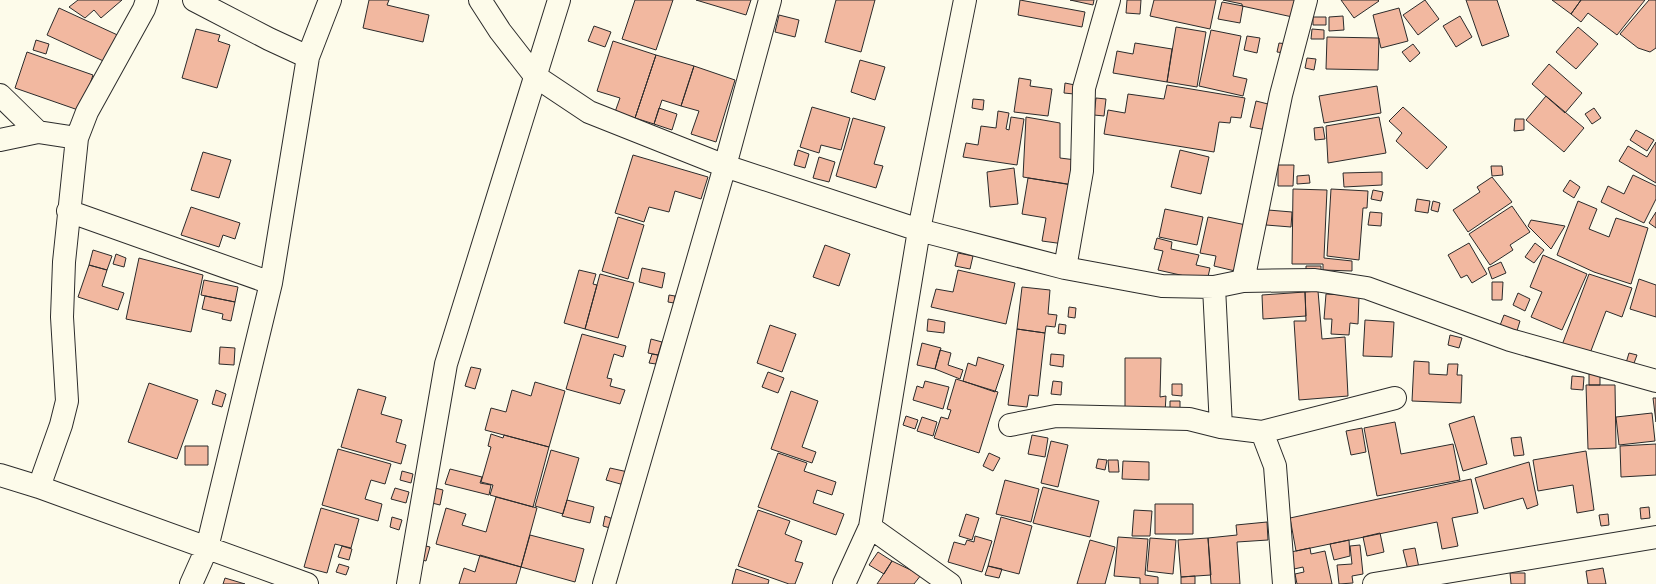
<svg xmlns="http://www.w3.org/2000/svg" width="1656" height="584" font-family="'Fira Sans Condensed',sans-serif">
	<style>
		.building { fill: #f2b8a0; stroke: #2b2b2b }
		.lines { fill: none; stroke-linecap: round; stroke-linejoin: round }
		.street-casing { stroke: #2b2b2b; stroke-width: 24 }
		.street { stroke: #fdfbea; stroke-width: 22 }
	</style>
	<rect width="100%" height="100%" fill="#fdfbea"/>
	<path class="building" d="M78 0H122L101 18 94 10 85 18 69 7Z
		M369 0H389L387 5 429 15 423 42 363 28Z
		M635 0H673L656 50 622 39Z
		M696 0H751L746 15Z
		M836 0H875L861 52 825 42Z
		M1020 0 1085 12 1082 27 1018 15Z
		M1070 0H1094L1093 5Z
		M1127 0H1141L1140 14 1126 13Z
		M1154 0H1216L1210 29 1150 16Z
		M1223 0H1301L1297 18 1242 6V4Z
		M1341 0H1378L1379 1 1354 18Z
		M1425 0 1439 19 1418 35 1403 15Z
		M1466 0H1497L1509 36 1482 46Z
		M1552 0H1581L1571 14Z
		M1581 0H1645L1617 35 1588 13 1581 22 1571 14Z
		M1649 0H1656V48L1650 52 1638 48 1620 34Z
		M1222 2 1243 6 1240 23 1218 19Z
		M59 8 124 38 112 65 47 35Z
		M1399 8 1408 41 1381 48 1373 15Z
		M779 15 799 20 795 37 775 32Z
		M1343 16 1344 30 1329 31V17Z
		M1460 16 1472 37 1456 47 1443 26Z
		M1313 17H1326V25H1313Z
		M594 26 611 32 605 47 588 41Z
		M1176 27 1206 32 1197 87 1167 82Z
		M1578 27 1598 44 1576 69 1556 52Z
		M196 29 220 35 218 41 230 45 217 88 182 78Z
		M1312 29 1324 30V39H1311Z
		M1211 30 1241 36 1233 76 1247 79 1243 96 1199 86Z
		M1247 36 1260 38 1257 53 1244 50Z
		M1327 37 1379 38 1378 70 1326 69Z
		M36 40 49 44 46 54 33 50Z
		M613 41 656 55 635 118 615 112 620 98 597 91Z
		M1135 43 1172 49 1167 82 1113 73 1117 51 1133 54Z
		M1279 43 1287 44 1285 53 1277 52Z
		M1413 44 1420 53 1410 62 1402 52Z
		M27 52 93 75 81 111 15 88Z
		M656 55 694 66 681 106 662 100 654 124 635 118Z
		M1307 58 1316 59 1314 70 1305 68Z
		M860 60 885 67 875 100 851 92Z
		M1549 64 1582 93 1565 113 1532 84Z
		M694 66 735 80 716 142 691 134 699 111 681 106Z
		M1019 78 1031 80 1030 86 1052 89 1048 116 1014 112Z
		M1065 83 1075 85 1074 94 1064 93Z
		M1167 85 1245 98 1241 118 1231 117 1230 123 1219 122 1214 152 1104 134 1108 110 1125 113 1128 94 1164 99Z
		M1377 86 1381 113 1324 123 1319 96Z
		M1546 96 1584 128 1564 152 1526 120Z
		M1096 98 1106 99 1104 116 1094 115Z
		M973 99 984 100 983 110 972 108Z
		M1256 101 1272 105 1267 130 1250 127Z
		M812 107 850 118 841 150 821 145 819 153 800 147Z
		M1403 107 1447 147 1427 169 1396 141 1402 133 1389 121Z
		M659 108 677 114 672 130 654 124Z
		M1594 108 1601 118 1592 124 1585 114Z
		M998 111 1009 113 1006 129 1009 130 1011 117 1024 119 1017 165 963 157 966 143 978 145 981 126 996 128Z
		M1026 117 1060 123V158L1076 160 1072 185 1023 177Z
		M1379 117 1386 153 1328 163 1326 126Z
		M853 118 885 127 874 164 883 166 876 188 836 176Z
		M1515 119H1524V130L1514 131Z
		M1323 127 1325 139 1315 140 1314 128Z
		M1636 130 1654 140 1647 151 1630 140Z
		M1656 142V183L1619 161 1628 146 1647 157Z
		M798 150 809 154 805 168 794 165Z
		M1180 150 1209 157 1201 194 1171 187Z
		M203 152 231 160 219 198 191 190Z
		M633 155 708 177 701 199 675 191 669 212 649 207 644 222 615 213Z
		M819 157 835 162 829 182 813 178Z
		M1278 165H1294L1293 186H1278Z
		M1491 166H1502L1503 175 1492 176Z
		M1014 168 1018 204 990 207 987 172Z
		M1382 172V185L1344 187 1343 173Z
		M1309 175 1310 183 1297 184V176Z
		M1633 175 1656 186V199L1644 223 1601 202 1608 186 1624 194Z
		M1492 177 1512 202 1468 232 1453 210 1480 192 1477 187Z
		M1028 178 1074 185 1064 244 1042 241 1046 218 1022 214Z
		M1570 180 1580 187 1574 198 1563 191Z
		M1293 189 1327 190 1324 258 1352 261V271L1323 270V264H1292Z
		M1331 189 1368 191 1367 208H1363L1359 260 1327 256Z
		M1373 190 1383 192 1381 201 1371 199Z
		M1417 199 1430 201 1428 213 1415 211Z
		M1433 201 1440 203 1438 212 1431 210Z
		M1578 201 1597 209 1589 229 1609 237 1616 218 1648 228 1631 284 1594 272 1557 255Z
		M1512 206 1530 232 1510 245 1513 250 1490 265 1469 234Z
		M191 207 240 223 235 239 223 235 219 247 181 235Z
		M1165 209 1203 217 1197 245 1159 237Z
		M1268 210 1292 212 1291 227 1266 225Z
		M1370 212 1382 213 1381 226 1368 225Z
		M1656 212V228L1649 223Z
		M618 217 644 225 628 279 602 271Z
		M1208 217 1246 225 1235 271 1214 266 1216 256 1200 253Z
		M1531 220 1565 226 1551 249 1528 226Z
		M1157 238 1172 242 1171 249 1199 255 1196 265 1210 268 1207 281 1158 270 1163 251 1154 249Z
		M1469 243 1487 274 1472 283 1467 275 1461 278 1448 255Z
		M1535 243 1544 250 1534 263 1525 257Z
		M825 245 850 254 839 286 813 277Z
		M93 250 112 256 107 270 89 265Z
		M958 253 973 256 970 269 955 266Z
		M116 254 126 258 124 267 113 264Z
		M1543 255 1587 274 1562 330 1531 317 1542 292 1530 287Z
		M139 258 203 275 191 332 126 319Z
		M1501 262 1506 273 1492 279 1488 268Z
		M89 265 107 270 102 286 124 293 118 310 78 297Z
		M1306 266H1321V273H1306Z
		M642 268 665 273 662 288 639 282Z
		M579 270 596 274 593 284 597 285 585 329 564 323Z
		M958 270 1015 283 1006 324 931 307 936 289 953 292Z
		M600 274 634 283 618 338 585 329Z
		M1589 274 1632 288 1622 317 1606 311 1589 356 1562 345Z
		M1639 279 1656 285V317L1630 309Z
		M204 280 238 287 235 302 201 295Z
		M1492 282H1503L1502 300H1492Z
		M1022 287 1050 290 1048 314 1057 315 1055 327 1046 326 1045 333 1017 329Z
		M1318 291 1322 339 1345 337 1348 396 1299 400 1294 321H1306L1305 292Z
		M1305 292 1306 316 1263 319 1262 295Z
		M1518 293 1530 299 1525 311 1513 305Z
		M1326 294 1359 296 1358 324 1350 323 1349 335 1331 334 1332 319H1324Z
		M669 295 675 296 674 303 668 302Z
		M205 296 235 302 231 321 222 319 223 314 202 309Z
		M1069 307 1076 308 1075 318 1068 317Z
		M1504 315 1520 321 1516 334 1499 328Z
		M928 319 945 322 944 333 927 331Z
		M1365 320 1394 322 1392 357 1363 356Z
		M1059 324 1066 325 1065 334 1058 333Z
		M770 325 796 334 782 372 757 363Z
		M1017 329 1045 333 1038 396 1029 395 1027 407 1008 405Z
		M582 334 626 346 623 357 614 354 607 378 612 379 610 386 625 390 620 404 566 389Z
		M1450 335 1462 338 1459 348 1448 345Z
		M651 339 662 342 658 355 648 353Z
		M922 343 941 348 935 369 917 365Z
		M220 347 235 348 234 365 219 364Z
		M940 350 951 353 948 365 963 370 960 379 935 369Z
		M1629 353 1637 355 1633 366 1626 363Z
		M652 354 658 355 656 364 649 363Z
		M1051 354 1064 355 1063 367 1050 365Z
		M978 357 1004 365 995 392 963 381 968 363 976 366Z
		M1125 358H1161L1160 397 1166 396 1165 413 1125 412Z
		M1414 361 1429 362V374L1447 375 1448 364H1458L1457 375H1462L1461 403 1412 401Z
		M471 367 481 369 475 389 465 386Z
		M768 372 784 378 778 393 762 387Z
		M1589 374H1600V385H1589Z
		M1572 376 1584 377 1583 390 1571 389Z
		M956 379 998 392 979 453 934 438 941 417 948 419 951 410 947 409Z
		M925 381 949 387 943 409 913 400 917 386 923 388Z
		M1053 381 1062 382 1061 395 1051 394Z
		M535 382 565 391 549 447 485 430 491 408 506 412 512 390 531 396Z
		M149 383 198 400 177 459 128 442Z
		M1172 384H1182V396L1172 395Z
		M1586 385H1615L1616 448 1588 449Z
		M358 389 386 397 381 414 402 420 396 442 406 445 401 464 341 447Z
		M216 390 226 394 222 407 212 404Z
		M791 391 818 401 802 447 816 452 812 463 771 449Z
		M1653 398H1656V422Z
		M1170 401H1180V411H1170Z
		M1652 413 1655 441 1619 445 1616 417Z
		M906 416 918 420 915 429 903 425Z
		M1474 416 1487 464 1463 471 1449 424Z
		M922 417 937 422 933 436 917 431Z
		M1395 422 1401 454 1453 444 1460 480 1377 496 1364 428Z
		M1362 428 1366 452 1351 455 1346 431Z
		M491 434 503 438 504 435 549 447 533 507 490 495 493 485 481 482 491 447 488 446Z
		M1032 435 1048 438 1045 457 1028 454Z
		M1521 437 1524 455 1514 456 1511 438Z
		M1051 441 1068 445 1058 487 1041 483Z
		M1656 444V475L1621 477 1620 446Z
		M185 446H208V465H185Z
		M338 449 391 464 385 484 371 480 365 499 382 504 378 521 322 505Z
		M551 450 579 458 563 514 535 506Z
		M1586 451 1594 510 1577 513 1573 485 1538 491 1533 460Z
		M778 453 807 463 804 471 836 482 832 495 817 490 813 503 844 514 836 535 758 507Z
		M989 453 1000 458 993 471 983 466Z
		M1098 459 1107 460 1105 470 1096 468Z
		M1108 460H1118L1119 472H1109Z
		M1123 461 1149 462V480L1122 479Z
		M1529 462 1538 505 1527 509 1523 498 1484 509 1475 478Z
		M610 468 628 472 624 485 606 480Z
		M450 469 482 477 480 483 491 485 489 495 445 484Z
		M402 471 413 474 411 483 400 480Z
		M1471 479 1478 513 1452 518 1458 546 1442 549 1437 522 1296 551 1290 518Z
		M1005 480 1039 489 1031 522 996 514Z
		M1043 487 1099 501 1090 537 1033 523Z
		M395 488 409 492 406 503 391 499Z
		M435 488 443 490 440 505 432 503Z
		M496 497 537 508 521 567 436 544 446 508 466 514 462 525 486 532Z
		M567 500 594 507 590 523 562 516Z
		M1155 504H1193V534H1155Z
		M1649 507 1650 518 1641 519 1640 508Z
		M321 508 359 519 351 548 335 544 327 573 304 567Z
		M758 510 790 521 785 534 802 541 795 561 803 563 795 584H789L738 566Z
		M1134 510 1152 511 1150 536H1132Z
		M966 514 979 518 972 540 959 536Z
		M1608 514 1609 525 1601 526 1599 515Z
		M605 516 613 519 610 528 603 526Z
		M392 517 402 520 399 530 390 527Z
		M1001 517 1032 526 1019 574 988 566Z
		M1267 522 1268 540 1237 542 1240 584H1211L1208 538 1237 535 1236 525Z
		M1380 533 1384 552 1367 556 1363 537Z
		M530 535 584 549 575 582 521 567Z
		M975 536 992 541 982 572 948 562 954 542 965 545 967 540 974 542Z
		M1118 537 1148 539 1145 575 1158 577V584H1140V578L1114 576Z
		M1150 538 1176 540 1173 574 1147 571Z
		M1208 538 1211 575 1181 577 1178 540Z
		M1090 540 1115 547 1105 584H1077Z
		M1349 540 1350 556 1334 560 1330 544Z
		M422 545 430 547 426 561 419 559Z
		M1360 545 1363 574 1352 576 1353 583 1339 584 1337 565 1352 564 1350 546Z
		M342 546 352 549 349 560 338 557Z
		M1310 548 1311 554 1325 551 1332 584H1297L1295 574 1304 572 1303 567 1294 569 1291 552Z
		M1415 548 1419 568 1408 570 1403 550Z
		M878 552 892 561 884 574 869 565Z
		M480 555 521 567 516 584H459L464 568 475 572Z
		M892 561 921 575 914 584H877Z
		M339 564 349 567 346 575 336 572Z
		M988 566 1002 569 999 578 985 575Z
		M1603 568 1606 584H1588L1586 571Z
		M736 569 769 580 768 584H732Z
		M1510 573H1525V584H1511Z
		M1195 576V584H1181V577Z
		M225 578 245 584H223Z"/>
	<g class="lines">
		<defs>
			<path id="street" d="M194 0 269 39 308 57
				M480 0 500 31 535 76 589 112 725 166 919 230 1065 268 1162 286 1214 287 1243 281 1315 280 1367 288 1510 340 1656 381
				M0 95 38 132
				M0 140 38 132 77 138
				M68 211 271 283
				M1065 268 1082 171 1084 88 1109 0
				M1243 281 1281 95 1306 0
				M1214 287 1221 427
				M1010 425 1056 416 1189 419 1221 427 1262 432 1275 466 1284 584
				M1262 432 1395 398
				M0 475 39 487 307 584
				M39 487 61 425 67 401 62 317 64 262 77 138 87 112 144 9 147 0
				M870 527 950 584
				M191 584 207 548 271 283 308 57 330 0
				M408 584 446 364 559 0
				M604 584 725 166 770 0
				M844 584 870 527 919 230 965 0
				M1374 584 1656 537"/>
		</defs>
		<use href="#street" class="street-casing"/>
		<use href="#street" class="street"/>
	</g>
</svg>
